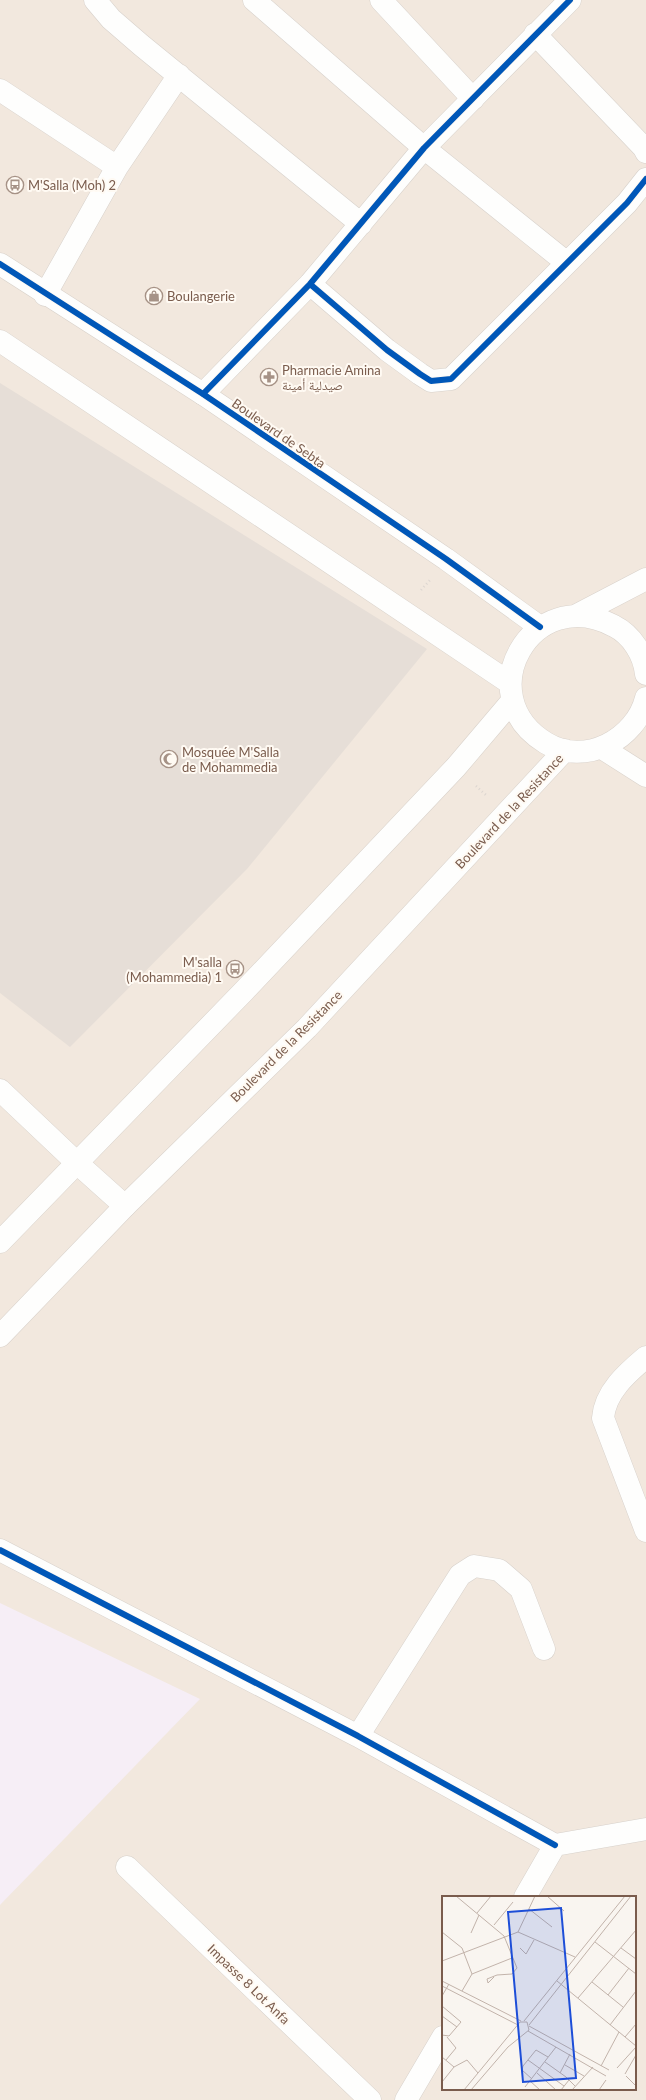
<svg xmlns="http://www.w3.org/2000/svg" width="646" height="2100" font-family="Lato,'Noto Naskh Arabic',sans-serif">
	<style>
		.residential { fill: #f2e8de; fill-rule: evenodd }
		.education { fill: #f6eef6 }
		.building { fill: #e6ded7 }
		.lines { fill: none; stroke-linecap: round; stroke-linejoin: round }
		.street-casing { stroke: #d7d1cb; stroke-width: 23 }
		.secondary-casing { stroke: #d9d2cb; stroke-width: 23 }
		.path { stroke: #dcd5d0; stroke-width: 2.5; stroke-dasharray: 1 3; stroke-linecap: butt }
		.street { stroke: #fefefd; stroke-width: 22 }
		.secondary { stroke: #fefefd; stroke-width: 22 }
		.cycleway-casing { stroke: #fffaf3; stroke-width: 8 }
		.cycleway { stroke: #0057b8; stroke-width: 6 }
		.labels { text-anchor: middle; dominant-baseline: central; stroke-width: 4; stroke-linejoin: round; paint-order: stroke }
		.poi-label { font-size: 13px; fill: #7a5c4d; stroke: #fffaf3; text-anchor: start }
		.street-label { font-size: 13px; fill: #7a5c4d; stroke: #fffaf3 }
		.inset-road { fill: none; stroke: #c2b3aa; stroke-width: 1 }
		.view { fill: #1d4ed8; fill-opacity: 0.15; stroke: #1d4ed8; stroke-width: 2 }
		.inset-edge { fill: none; stroke: #7a5c4d; stroke-width: 2 }
	</style>
	<rect width="100%" height="100%" fill="#f9f5f0"/>
	<path class="residential" d="M0 0H646V2100H0ZM443 1897H635V2089H443Z"/>
	<path class="education" d="M0 1603 200 1699 0 1905Z"/>
	<path class="building" d="M0 383 427 649 247 869 70 1047 0 993Z"/>
	<g class="lines">
		<defs>
			<path id="street" d="M95 0 111 19 141 45 361 224
				M254 0 424 148 567 263
				M381 0 473 99
				M535 34 644 148 646 152
				M0 90 117 167
				M310 284 387 350 420 374 431 381 451 379 627 203 646 179
				M45 295 117 167 179 75
				M203 394 310 284 424 148 570 0
				M0 1090 77 1163 125 1206
				M646 1357C627 1373 605 1392 603 1418L646 1531
				M0 1550 358 1736 555 1845
				M358 1736 460 1575 474 1566 499 1570 521 1589 544 1649
				M127 1867 370 2100
				M525 1897 555 1845 646 1829
				M406 2100 443 2037"/>
			<path id="secondary" d="M0 264 203 394 446 559 540 627
				M0 341 510 683
				M577 615 646 579
				M646 674C644 655 632 635 614 626 532 582 468 696 546 743 585 767 636 739 646 698
				M602 748 646 776
				M0 1242 244 991 456 767 512 701
				M0 1336 125 1206 307 1028 565 750"/>
		</defs>
		<use href="#street" class="street-casing"/>
		<use href="#secondary" class="secondary-casing"/>
		<path class="path" d="M421 590 430 580
			M476 786 486 795"/>
		<use href="#street" class="street"/>
		<use href="#secondary" class="secondary"/>
		<defs>
			<path id="cycleway" d="M0 264 203 394 446 559 540 627
				M310 284 387 350 420 374 431 381 451 379 627 203 646 179
				M203 394 310 284 424 148 570 0
				M0 1550 358 1736 555 1845"/>
		</defs>
		<use href="#cycleway" class="cycleway-casing"/>
		<use href="#cycleway" class="cycleway"/>
	</g>
	<defs>
		<symbol id="bus-ring" viewBox="-11 -11 22 22"><circle r="9.5" fill="#fffaf3" stroke="#a69286" stroke-width="1.5"/><path d="M-5-6H5V4H4V6H2V4H-2V6H-4V4H-5ZM-3.5-4V0h7V-4ZM-3.5 1.2v1.5H-2V1.2ZM2 1.2v1.5H3.5V1.2Z" fill="#a69286"/></symbol>
		<symbol id="shop-ring" viewBox="-11 -11 22 22"><circle r="9.5" fill="#fffaf3" stroke="#a69286" stroke-width="1.5"/><path d="M-5-2.5h2.3a2.7 3.5 0 0 1 5.4 0H5L5.5 6h-11ZM-1.5-2.5h3a1.5 2.3 0 0 0-3 0Z" fill="#a69286"/></symbol>
		<symbol id="pharmacy-ring" viewBox="-11 -11 22 22"><circle r="9.5" fill="#fffaf3" stroke="#a69286" stroke-width="1.5"/><path d="M-2-6h4v4h4v4h-4v4h-4v-4h-4v-4h4Z" fill="#a69286"/></symbol>
		<symbol id="mosque-ring" viewBox="-11 -11 22 22"><circle r="9.5" fill="#fffaf3" stroke="#a69286" stroke-width="1.5"/><path d="M3.5-4.9A6 6 0 1 0 3.5 4.9A5 5 0 1 1 3.5-4.9Z" fill="#a69286"/></symbol>
	</defs>
	<g fill-rule="evenodd">
		<use href="#bus-ring" x="5" y="175" width="20" height="20"/>
		<use href="#shop-ring" x="144" y="286" width="20" height="20"/>
		<use href="#pharmacy-ring" x="259" y="367" width="20" height="20"/>
		<use href="#mosque-ring" x="159" y="749" width="20" height="20"/>
		<use href="#bus-ring" x="225" y="959" width="20" height="20"/>
	</g>
	<g class="labels">
		<g class="poi-label">
			<text x="28" y="185">M'Salla (Moh) 2</text>
			<text x="167" y="296">Boulangerie</text>
			<text x="282" y="370">Pharmacie Amina<tspan x="282" dy="15">صيدلية أمينة</tspan></text>
			<text x="182" y="752">Mosquée M'Salla<tspan x="182" dy="15">de Mohammedia</tspan></text>
			<text x="222" y="962" text-anchor="end">M'salla<tspan x="222" dy="15">(Mohammedia) 1</tspan></text>
		</g>
		<g class="street-label">
			<text transform="translate(279 433) rotate(35)">Boulevard de Sebta</text>
			<text transform="translate(509 811) rotate(-47)">Boulevard de la Resistance</text>
			<text transform="translate(286 1046) rotate(-45)">Boulevard de la Resistance</text>
			<text transform="translate(249 1984) rotate(44)">Impasse 8 Lot Anfa</text>
		</g>
	</g>
	<g transform="translate(442 1896)">
		<rect width="194" height="194" fill="#f9f5f0"/>
		<path class="inset-road" d="M14 0 62 40 75 72 70 78 55 79 45 83 46 87 52 81M105 0 122 15M87 13 110 31M35 17 49 0M52 29 71 6M0 36 20 52 30 78M76 36 133 61M29 37 37 19M153 46 194 78M78 52 84 58 92 44M179 52 194 63M0 65 76 36 93 0M0 85 79 125M115 85 194 150M150 86 181 111M0 90 76 129M20 95 30 78 70 62M166 99 187 72M0 100 7 88M136 102 194 34M0 110 19 126 7 140 0 139M0 120 15 131M82 125 183 0M87 129 189 0M168 129 194 95M87 130 167 174M86 135 164 180M183 141 194 128M0 161 12 171 0 186M4 164 14 152 5 141M86 164 122 190M103 166 124 181 133 190M123 169 142 180M159 170 177 136M12 171 25 164 36 177M175 172 194 151M95 177 114 194M118 177 128 158M183 178 194 159M184 180 194 190M90 183 80 174 81 170 94 154 106 161M88 185 98 194M83 191 114 151M22 194 78 126H85L87 134 66 151 29 194M119 194 127 184M130 194 151 171M157 194 164 184"/>
		<path class="view" d="M119 12 134 182 81 186 66 16Z"/>
		<rect width="194" height="194" class="inset-edge"/>
	</g>
</svg>
